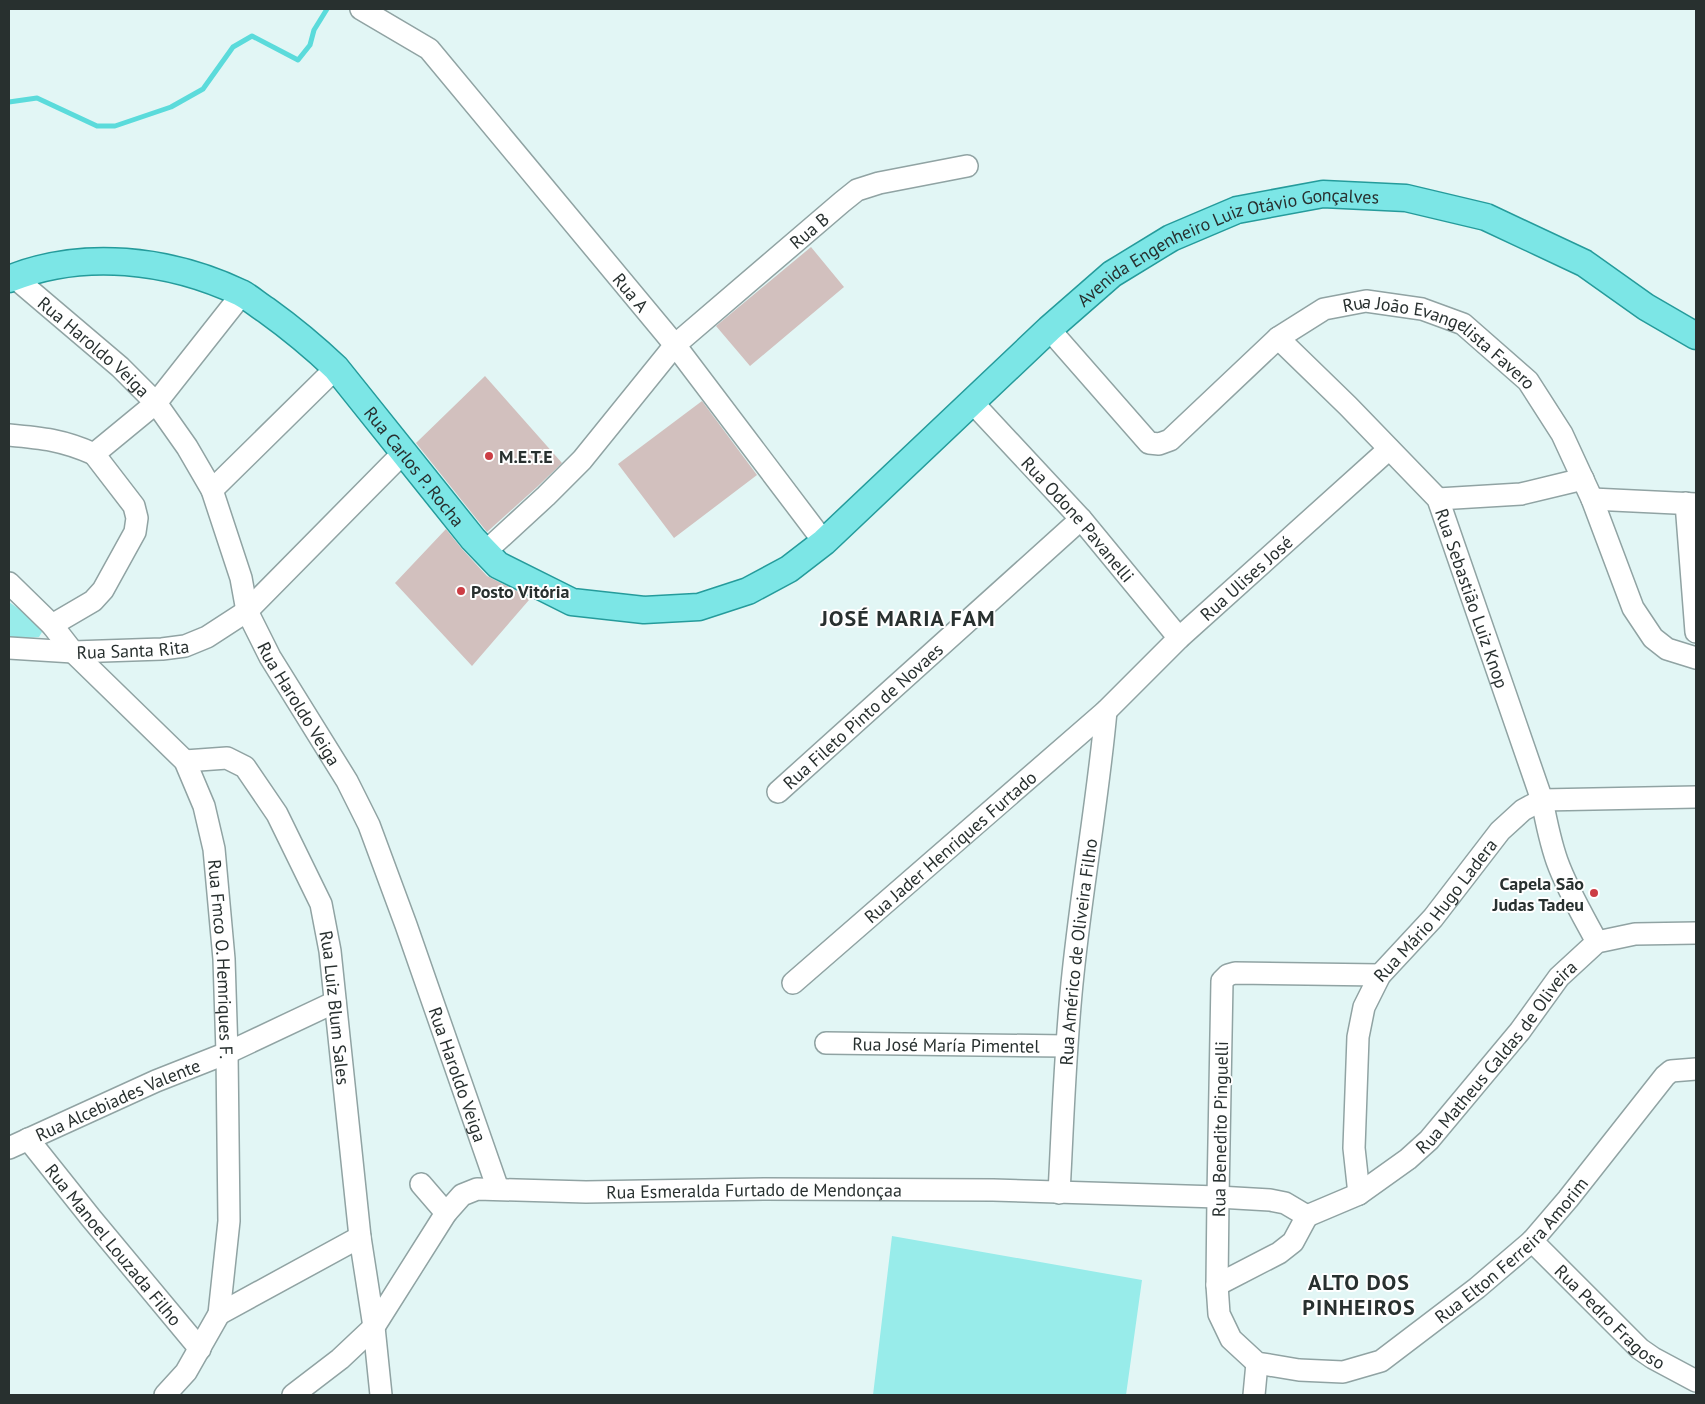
<svg xmlns="http://www.w3.org/2000/svg" width="1705" height="1404" font-family="'PT Sans',sans-serif">
	<style>
		.green { fill: #98ecea }
		.lines { fill: none; stroke-linecap: round; stroke-linejoin: round }
		.stream { stroke: #5bdbdb; stroke-width: 5 }
		.building { fill: #d2c0be }
		.minor-casing { stroke: #90a3a3; stroke-width: 24 }
		.major-casing { stroke: #259b9b; stroke-width: 29 }
		.minor { stroke: #fff; stroke-width: 21 }
		.major { stroke: #7ce6e6; stroke-width: 26 }
		.poi-dot { fill: #cc3d44; stroke: #fff; stroke-width: 2 }
		.labels { text-anchor: middle; dominant-baseline: central; stroke-width: 4; stroke-linejoin: round; paint-order: stroke }
		.street-label { font-size: 18px; fill: #28302f; stroke: #fff }
		.poi-label { font-size: 18px; font-weight: bold; fill: #28302f; stroke: #fff; text-anchor: start }
		.district-label { font-size: 22px; font-weight: bold; letter-spacing: 1px; fill: #28302f; stroke: #fff }
	</style>
	<rect width="100%" height="100%" fill="#e2f6f5"/>
	<path class="green" d="M9 602 45 627 39 637 9 639Z
		M892 1236 1142 1280 1126 1395H873Z"/>
	<g class="lines">
		<path class="stream" d="M9 102 37 98 97 126H115L171 107 203 89 233 47 252 36 298 60 310 45 314 30 327 9"/>
	</g>
	<path class="building" d="M811 247 844 287 750 366 716 326Z
		M485 376 562 463 537 487 487 532 416 443Z
		M702 401 757 475 674 538 618 464Z
		M446 529 462 549 487 576 523 594 529 600 472 666 395 583Z"/>
	<g class="lines">
		<defs>
			<g id="minor">
				<path id="s1" d="M361 9 429 49 675 345 824 542"/>
				<path id="s2" d="M14 277 120 367 156 403 187 447 212 490 241 578 247 611 270 657 347 781 369 825 406 925 498 1189"/>
				<path id="s3" d="M1049 329 1149 443 1159 444 1170 440 1278 338 1324 309 1366 301 1422 309 1463 324 1528 381 1562 434 1592 499 1633 608 1653 638 1667 649 1696 658"/>
				<path id="s4" d="M1278 338 1348 406 1438 499 1542 800C1546 821 1550 841 1557 861 1567 889 1583 916 1597 942"/>
				<path id="s5" d="M972 402 1081 519 1179 638"/>
				<path d="M9 435C42 438 63 440 94 454L156 403 242 294"/>
				<path d="M212 490 336 368"/>
				<path d="M1438 499 1521 494 1583 479"/>
				<path d="M1592 499 1696 504"/>
				<path d="M1686 503 1696 632"/>
				<path id="s6" d="M485 552 546 496 582 460 675 345 842 202 857 190 879 183 967 166"/>
				<path id="s7" d="M9 583 52 625 73 652 185 761 204 806 214 849 224 959 227 1053 229 1221 219 1314 186 1372 165 1395"/>
				<path d="M52 625 93 601 103 590 135 532 137 518 134 506 94 454"/>
				<path id="s8" d="M9 648 73 652 162 649 185 646 207 637 247 611 404 452"/>
				<path id="s9" d="M185 761 227 758 245 767 277 814 321 904 330 951 360 1237 374 1327 381 1395"/>
				<path id="s10" d="M778 792 1081 519"/>
				<path id="s11" d="M1380 975 1235 973 1228 975 1222 981 1218 1197 1217 1285 1219 1314 1231 1339 1257 1363 1299 1370 1343 1372 1381 1361 1477 1288 1532 1241 1568 1199 1665 1076 1671 1071 1696 1069"/>
				<path id="s12" d="M793 983 1106 711 1179 638 1389 449"/>
				<path id="s13" d="M826 1043 1066 1046"/>
				<path id="s14" d="M28 1139 91 1218 200 1349"/>
				<path id="s15" d="M9 1148 156 1081 227 1053 335 1002"/>
				<path d="M421 1184 446 1213"/>
				<path id="s16" d="M1059 1193C1063 1120 1065 1047 1073 974 1082 886 1098 799 1106 711"/>
				<path id="s17" d="M1359 1194 1354 1148 1358 1037 1364 1007 1380 975 1433 918 1500 831 1523 810 1542 800 1696 797"/>
				<path id="s18" d="M1307 1216 1359 1194 1408 1159 1429 1140 1520 1031 1559 977 1597 942 1635 934 1696 933"/>
				<path id="s19" d="M1532 1241 1640 1349 1653 1358 1696 1381"/>
				<path d="M1217 1285 1279 1253 1293 1242 1307 1216"/>
				<path d="M219 1314 360 1237"/>
				<path id="s20" d="M293 1395 340 1359 374 1327 446 1213 462 1195 477 1189 586 1192 765 1189 993 1190 1218 1197 1270 1200 1285 1203 1307 1216"/>
				<path d="M1254 1395 1257 1363"/>
			</g>
			<g id="major">
				<path id="s21" d="M9 279C83 249 169 259 241 293 249 297 258 305 266 310 291 328 314 347 336 368L473 539 498 565 572 602 644 610 699 607 748 591 789 569 824 542 1049 329 1112 274 1171 238 1237 210 1323 194 1406 198 1486 217 1584 263 1646 307 1696 336"/>
			</g>
		</defs>
		<use href="#minor" class="minor-casing"/>
		<use href="#major" class="major-casing"/>
		<use href="#minor" class="minor"/>
		<use href="#major" class="major"/>
	</g>
	<g class="poi-dot">
		<circle cx="489" cy="456" r="5"/>
		<circle cx="461" cy="591" r="5"/>
		<circle cx="1594" cy="893" r="5"/>
	</g>
	<g class="labels">
		<g class="street-label">
			<text stroke="none"><textPath href="#s6" startOffset="458">Rua B</textPath></text>
			<text stroke="none"><textPath href="#s21" startOffset="1482">Avenida Engenheiro Luiz Otávio Gonçalves</textPath></text>
			<text stroke="none"><textPath href="#s1" startOffset="395">Rua A</textPath></text>
			<text stroke="none"><textPath href="#s2" startOffset="106">Rua Haroldo Veiga</textPath></text>
			<text stroke="none"><textPath href="#s3" startOffset="504">Rua João Evangelista Favero</textPath></text>
			<text stroke="none"><textPath href="#s21" startOffset="486">Rua Carlos P. Rocha</textPath></text>
			<text stroke="none"><textPath href="#s5" startOffset="158">Rua Odone Pavanelli</textPath></text>
			<text stroke="none"><textPath href="#s12" startOffset="608">Rua Ulises José</textPath></text>
			<text stroke="none"><textPath href="#s4" startOffset="332">Rua Sebastião Luiz Knop</textPath></text>
			<text stroke="none"><textPath href="#s8" startOffset="124">Rua Santa Rita</textPath></text>
			<text stroke="none"><textPath href="#s2" startOffset="526">Rua Haroldo Veiga</textPath></text>
			<text stroke="none"><textPath href="#s10" startOffset="114">Rua Fileto Pinto de Novaes</textPath></text>
			<text stroke="none"><textPath href="#s12" startOffset="208">Rua Jader Henriques Furtado</textPath></text>
			<text stroke="none"><textPath href="#s17" startOffset="309">Rua Mário Hugo Ladera</textPath></text>
			<text stroke="none"><textPath href="#s16" startOffset="242">Rua Américo de Oliveira Filho</textPath></text>
			<text stroke="none"><textPath href="#s7" startOffset="454">Rua Fmco O. Hemriques F.</textPath></text>
			<text stroke="none"><textPath href="#s9" startOffset="324">Rua Luiz Blum Sales</textPath></text>
			<text stroke="none"><textPath href="#s13" startOffset="120">Rua José María Pimentel</textPath></text>
			<text stroke="none"><textPath href="#s18" startOffset="252">Rua Matheus Caldas de Oliveira</textPath></text>
			<text stroke="none"><textPath href="#s2" startOffset="931">Rua Haroldo Veiga</textPath></text>
			<text stroke="none"><textPath href="#s15" startOffset="119">Rua Alcebiades Valente</textPath></text>
			<text transform="translate(1220 1129) rotate(-89)">Rua Benedito Pinguelli</text>
			<text stroke="none"><textPath href="#s20" startOffset="558">Rua Esmeralda Furtado de Mendonçaa</textPath></text>
			<text stroke="none"><textPath href="#s14" startOffset="136">Rua Manoel Louzada Filho</textPath></text>
			<text stroke="none"><textPath href="#s11" startOffset="855">Rua Elton Ferreira Amorim</textPath></text>
			<text stroke="none"><textPath href="#s19" startOffset="109">Rua Pedro Fragoso</textPath></text>
		</g>
		<g class="poi-label">
			<text x="499" y="456">M.E.T.E</text>
			<text x="471" y="591">Posto Vitória</text>
			<text x="1584" y="883" text-anchor="end">Capela São<tspan x="1584" dy="21">Judas Tadeu</tspan></text>
		</g>
		<g class="district-label">
			<text x="908" y="618">JOSÉ MARIA FAM</text>
			<text x="1359" y="1282">ALTO DOS<tspan x="1359" dy="25">PINHEIROS</tspan></text>
		</g>
	</g>
	<rect width="1705" height="1404" fill="none" stroke="#28302f" stroke-width="20"/>
</svg>
